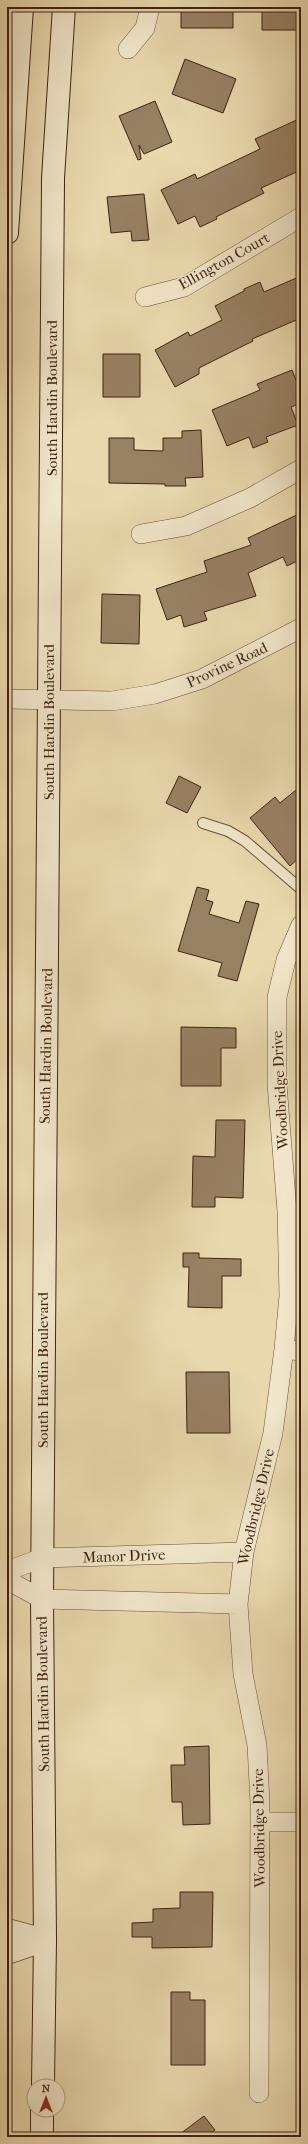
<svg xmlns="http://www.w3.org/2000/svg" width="308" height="2144" font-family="'IM FELL French Canon',serif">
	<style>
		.building { fill: #978163; stroke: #3f2211 }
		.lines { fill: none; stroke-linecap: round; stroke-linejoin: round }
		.service-casing { stroke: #6a5038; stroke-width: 12 }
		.minor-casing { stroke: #6a5038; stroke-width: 20 }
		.tertiary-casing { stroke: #6a5038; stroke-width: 24 }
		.secondary-casing { stroke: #3f2211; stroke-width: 24 }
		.service { stroke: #f1e6ca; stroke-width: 10 }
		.minor { stroke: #f1e6ca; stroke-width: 19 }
		.tertiary { stroke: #f1e6ca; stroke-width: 22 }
		.secondary { stroke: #f1e6ca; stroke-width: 22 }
		.labels { text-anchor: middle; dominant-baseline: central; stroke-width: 3; stroke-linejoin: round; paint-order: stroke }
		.street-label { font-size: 15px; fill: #3f2211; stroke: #f1e6ca }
	</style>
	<rect width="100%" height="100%" fill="#e9d8ae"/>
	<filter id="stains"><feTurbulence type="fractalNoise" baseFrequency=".005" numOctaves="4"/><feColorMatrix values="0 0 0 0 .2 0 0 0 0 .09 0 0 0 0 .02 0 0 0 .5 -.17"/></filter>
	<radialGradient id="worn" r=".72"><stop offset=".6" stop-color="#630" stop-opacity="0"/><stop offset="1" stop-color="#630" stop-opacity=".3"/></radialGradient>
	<path class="building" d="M197 7H233V28H181V10H197Z
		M262 7H300V30H262Z
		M185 59 236 79 223 113 172 94Z
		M155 101 172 142 144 154 139 145 141 159 138 160 119 116Z
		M301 118V170L261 188 264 193 216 217 217 219 200 227 195 216 178 224 161 190 195 174 197 179 260 149 255 139Z
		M144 194 149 240 132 241 131 231 111 233 107 197Z
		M301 276V318L252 339 253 341 199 368V374L175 387 155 350 188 332 190 336 222 320 215 306 244 291V289L260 282 264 292Z
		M103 354H140V397H103Z
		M292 370 301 392V403L291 407 298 425 266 437 268 442 253 448 249 437 227 446 212 410 260 390 257 384Z
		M201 430 203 477 185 478 186 486H165V484L109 483V438H134V450L163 451V438H182V431Z
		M301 513V559L287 566 283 557 248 573 256 596 204 612 207 620 184 627 181 615 167 620 156 589 207 572 204 561 251 545 248 538Z
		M102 594 140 595 139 644 101 643Z
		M179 776 201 787 187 813 166 803Z
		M301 786V856L290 866 250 818 275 797 280 803Z
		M197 887 209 890 206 900 213 902 209 914 239 923 246 901 259 904 237 981 218 976 222 963 178 951Z
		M181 1027 236 1028V1048H221V1086H181Z
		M216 1120H245L243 1198 215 1197V1207H192L193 1156 215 1157Z
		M183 1253H199V1258L241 1259V1276H222V1308L188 1307 189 1267H183Z
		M186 1372H229L230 1433H187Z
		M209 1746 210 1824 183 1825 182 1802H172L171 1765H185L184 1747Z
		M180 1892H213L212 1947 152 1948V1937H132V1923L153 1922V1909L180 1908Z
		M171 1992H190V2000H205V2065H171Z
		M204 2116 215 2130 205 2137H176Z"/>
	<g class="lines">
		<defs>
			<path id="service" d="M203 823 228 831 245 841 301 889"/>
			<path id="minor" d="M128 49 145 28 150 7
				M145 297 184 287 301 217
				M141 534 186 526 250 498 301 469
				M7 699 112 701 155 694 202 679 301 628
				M284 1349 301 1351
				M7 1571 42 1558 244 1552
				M7 1580 42 1599 238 1604
				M260 1822H301
				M259 2093 260 1803 257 1745 243 1674 238 1604 244 1552 273 1433 284 1349 289 1296 287 1211 277 1084V997L286 960 301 925"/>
			<path id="tertiary" d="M7 1930 45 1940
				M7 1953 45 1940"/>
			<path id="secondary" d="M7 233 22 7
				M43 2086 45 1940 42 1599 53 178 64 7
				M42 2137V2110"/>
		</defs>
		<use href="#service" class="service-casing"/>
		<use href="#minor" class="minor-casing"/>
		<use href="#tertiary" class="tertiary-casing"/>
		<use href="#secondary" class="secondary-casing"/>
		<use href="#service" class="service"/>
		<use href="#minor" class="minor"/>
		<use href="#tertiary" class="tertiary"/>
		<use href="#secondary" class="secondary"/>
	</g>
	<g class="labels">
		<g class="street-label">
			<text transform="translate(224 261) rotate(-29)">Ellington Court</text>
			<text transform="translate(52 398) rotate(-90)">South Hardin Boulevard</text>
			<text transform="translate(227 665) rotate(-25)">Provine Road</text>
			<text transform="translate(49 722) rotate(-90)">South Hardin Boulevard</text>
			<text transform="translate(46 1046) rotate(-89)">South Hardin Boulevard</text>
			<text transform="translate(280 1090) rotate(-93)">Woodbridge Drive</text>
			<text transform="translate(43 1370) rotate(-90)">South Hardin Boulevard</text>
			<text transform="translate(256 1507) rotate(-77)">Woodbridge Drive</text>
			<text transform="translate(124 1556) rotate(-2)">Manor Drive</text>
			<text transform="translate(43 1694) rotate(-91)">South Hardin Boulevard</text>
			<text transform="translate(259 1828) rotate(-91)">Woodbridge Drive</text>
		</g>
	</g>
	<rect width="308" height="2144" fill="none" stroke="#e9d8ae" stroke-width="24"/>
	<rect x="8" y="8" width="292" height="2128" fill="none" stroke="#3f2211" stroke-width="2"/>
	<rect x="12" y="12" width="284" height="2120" fill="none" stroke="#3f2211"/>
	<g transform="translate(46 2098)"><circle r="19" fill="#f1e6ca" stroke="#aa9880"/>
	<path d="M0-3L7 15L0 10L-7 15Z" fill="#8f2418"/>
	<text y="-6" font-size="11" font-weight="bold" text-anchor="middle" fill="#3f2211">N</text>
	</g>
	<rect width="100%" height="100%" filter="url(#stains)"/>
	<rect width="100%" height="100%" fill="url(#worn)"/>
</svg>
